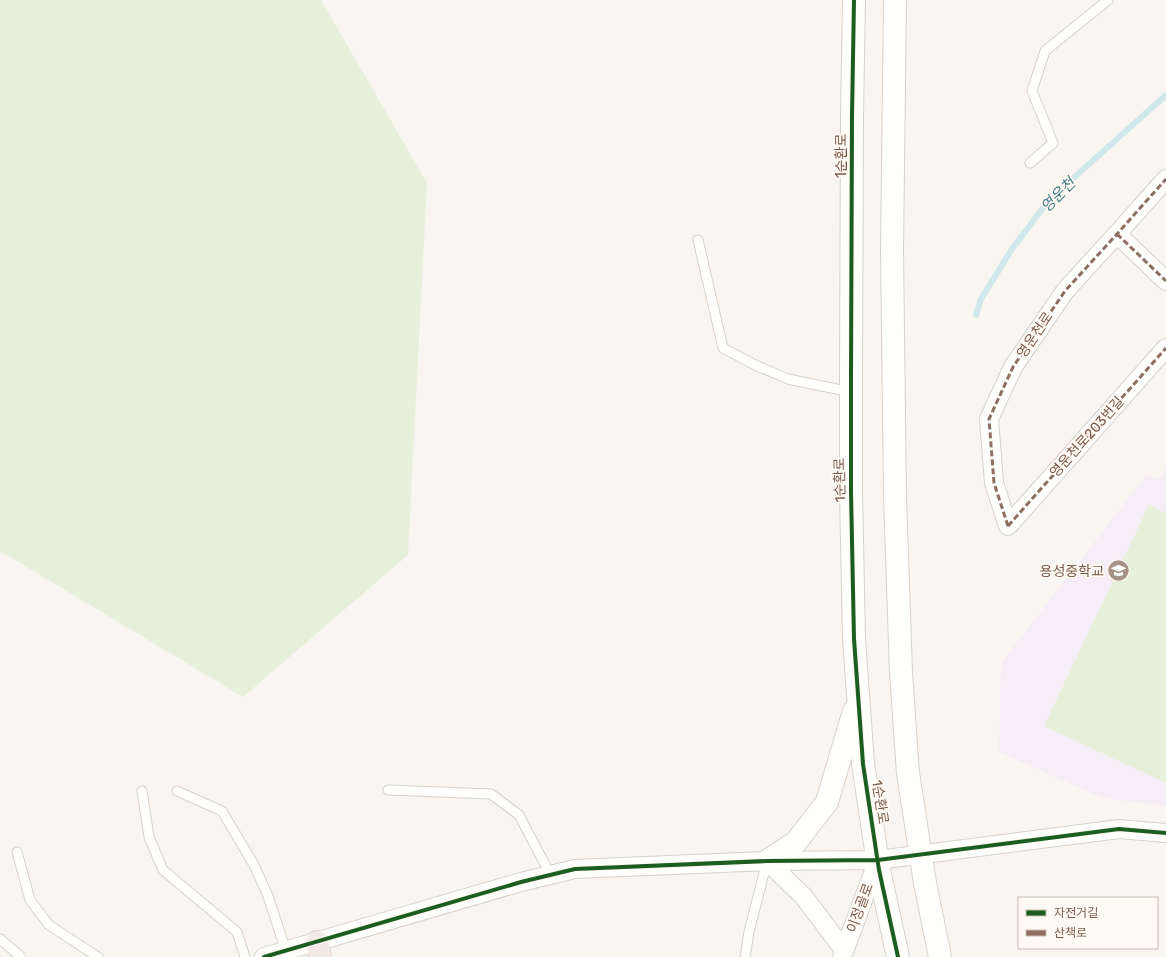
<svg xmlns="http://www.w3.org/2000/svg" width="1166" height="957" font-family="Rubik,'Noto Sans KR',sans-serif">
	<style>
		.education { fill: #f6eef6 }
		.green { fill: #e7f0db }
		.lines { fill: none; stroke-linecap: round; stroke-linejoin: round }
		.stream { stroke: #d0e8ea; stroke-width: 6 }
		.lane-casing { stroke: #d7d1cb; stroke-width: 11 }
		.street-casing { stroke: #d7d1cb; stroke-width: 20 }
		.secondary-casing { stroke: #d9d2cb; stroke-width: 24 }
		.highway-casing { stroke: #dad1cc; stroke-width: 24 }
		.lane { stroke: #fefefd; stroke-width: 9 }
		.street { stroke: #fefefd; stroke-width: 18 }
		.secondary { stroke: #fefefd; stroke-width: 22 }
		.highway { stroke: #f2eae7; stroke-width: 22 }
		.quiet { stroke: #8d6e63; stroke-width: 3; stroke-dasharray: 6 3; stroke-linecap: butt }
		.cycleway-casing { stroke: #fffaf3; stroke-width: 6 }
		.cycleway { stroke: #1b5e20; stroke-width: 4 }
		.labels { text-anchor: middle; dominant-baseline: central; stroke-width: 3.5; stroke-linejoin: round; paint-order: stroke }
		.street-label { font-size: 14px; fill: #7a5c4d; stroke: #fffaf3 }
		.poi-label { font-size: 14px; fill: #7a5c4d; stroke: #fffaf3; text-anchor: end }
		.water-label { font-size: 15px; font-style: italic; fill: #437c86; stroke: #fffaf3 }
	</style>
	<rect width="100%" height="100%" fill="#f9f5f0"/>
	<path class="education" d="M1166 467V806L1102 798 999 752 1001 663 1147 474 1159 479Z"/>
	<path class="green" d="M0 0H321L427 183 408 555 243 697 0 551Z
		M1149 505 1166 513V783L1044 726Z"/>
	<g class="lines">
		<path class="stream" d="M976 315 981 299 1012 249 1049 200 1166 95"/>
		<defs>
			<path id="lane" d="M1030 163 1053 143 1032 91 1045 51 1108 0
				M698 240 723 348 755 365 788 379 851 392
				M388 790 491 794 519 815 550 874
				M142 791 149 837 163 870 237 932 245 957
				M177 791 222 811 254 865 268 896 286 951
				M17 852 30 900 49 925 98 957
				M0 939 21 957
				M745 957 749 932 767 861"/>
			<path id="street" d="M1117 234 1166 281
				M1008 526 994 483 989 419 1013 367 1065 291 1117 234 1166 179
				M1008 526 1166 348
				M767 861 804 897 844 950
				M264 957 521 882 575 869 767 861 878 860 1119 829 1166 833
				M842 957 878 860"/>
			<path id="secondary" d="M854 0 852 116 851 378V492L854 639 863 764 879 870 898 957
				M895 0 892 250 895 496 901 673 908 773 925 883 940 957
				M767 861 796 842 827 802 854 711"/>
			<path id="highway" d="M317 942 320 957"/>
		</defs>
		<use href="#lane" class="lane-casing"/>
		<use href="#street" class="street-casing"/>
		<use href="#secondary" class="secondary-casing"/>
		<use href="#highway" class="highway-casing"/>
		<use href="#lane" class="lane"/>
		<use href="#street" class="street"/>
		<use href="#secondary" class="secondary"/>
		<use href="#highway" class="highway"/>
		<path class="quiet" d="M1117 234 1166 281
			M1008 526 994 483 989 419 1013 367 1065 291 1117 234 1166 179
			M1008 526 1166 348"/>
		<defs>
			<path id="cycleway" d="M854 0 852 116 851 378V492L854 639 863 764 879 870 898 957
				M264 957 521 882 575 869 767 861 878 860 1119 829 1166 833"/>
		</defs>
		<use href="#cycleway" class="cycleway-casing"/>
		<use href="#cycleway" class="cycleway"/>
	</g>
	<defs>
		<symbol id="school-disc" viewBox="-11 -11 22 22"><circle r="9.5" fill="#a69286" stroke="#fffaf3"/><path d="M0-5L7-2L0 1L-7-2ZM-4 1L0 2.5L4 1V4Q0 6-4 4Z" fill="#fff"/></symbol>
	</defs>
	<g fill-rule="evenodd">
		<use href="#school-disc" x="1106" y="558" width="25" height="25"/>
	</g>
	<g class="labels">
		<g class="street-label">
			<text transform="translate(841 156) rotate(-90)">1순환로</text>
			<text transform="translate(1035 335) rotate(-56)">영운천로</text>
			<text transform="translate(1087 437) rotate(-48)">영운천로203번길</text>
			<text transform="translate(840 480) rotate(-91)">1순환로</text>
			<text transform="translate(880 802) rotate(81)">1순환로</text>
			<text transform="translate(860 908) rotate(-70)">이정골로</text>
		</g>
		<g class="poi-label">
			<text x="1104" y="571">용성중학교</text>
		</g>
		<g class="water-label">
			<text transform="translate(1058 195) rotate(-45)">영운천</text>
		</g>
	</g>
	<rect x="1018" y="897" width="140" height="52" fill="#fffaf3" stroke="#cabbb1"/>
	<rect x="1026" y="910" width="20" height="6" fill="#1b5e20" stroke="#cabbb1"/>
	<text x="1054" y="917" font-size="12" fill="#7a5c4d">자전거길</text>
	<rect x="1026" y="930" width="20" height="6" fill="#8d6e63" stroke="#cabbb1"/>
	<text x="1054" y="937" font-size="12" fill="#7a5c4d">산책로</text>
</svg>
